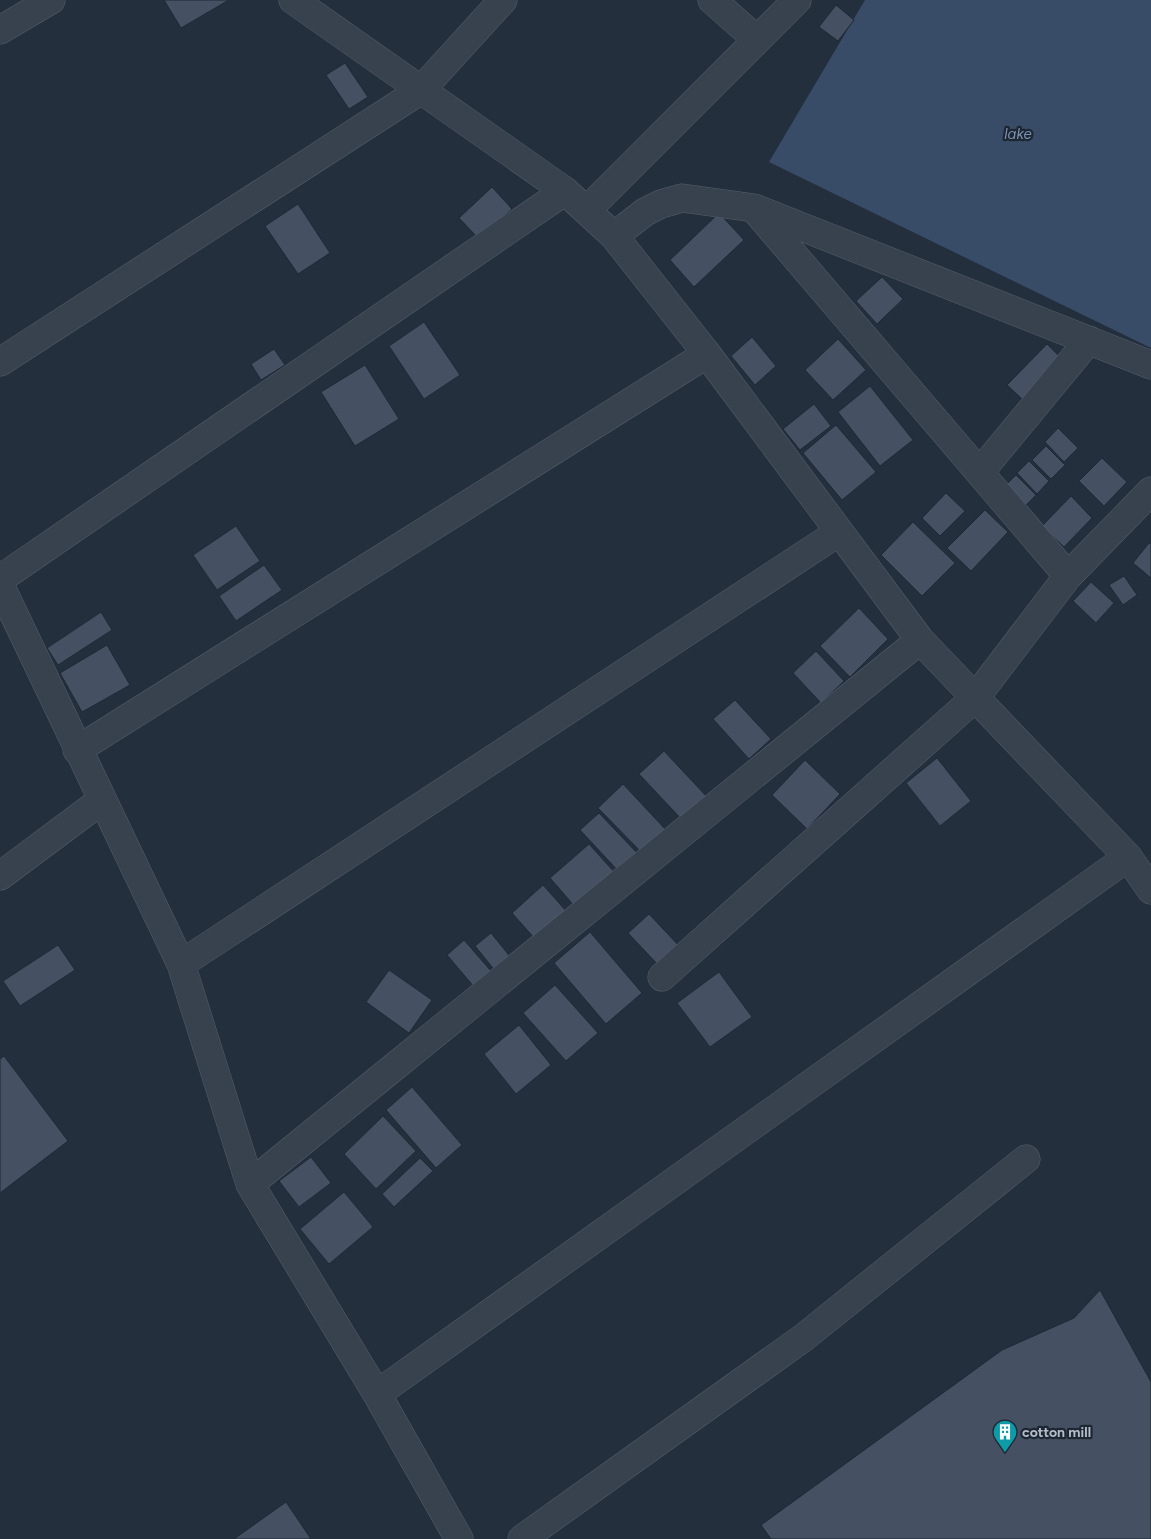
<svg xmlns="http://www.w3.org/2000/svg" width="1151" height="1539" font-family="Figtree,sans-serif">
	<style>
		.water { fill: #394c67 }
		.building { fill: #455162; stroke: #1f2835 }
		.lines { fill: none; stroke-linecap: round; stroke-linejoin: round }
		.minor-casing { stroke: #565f6c; stroke-width: 29 }
		.minor { stroke: #38414e; stroke-width: 28 }
		.labels { text-anchor: middle; dominant-baseline: central; stroke-width: 4.5; stroke-linejoin: round; paint-order: stroke }
		.poi-label { font-size: 14px; font-weight: bold; fill: #b4bcc9; stroke: #1d2633; text-anchor: start }
		.water-label { font-size: 15px; font-style: italic; fill: #7c92b1; stroke: #1d2633 }
	</style>
	<rect width="100%" height="100%" fill="#242f3e"/>
	<path class="water" d="M865 0H1151V348L769 162Z"/>
	<path class="building" d="M164 0H229L181 28Z
		M836 5 854 20 838 41 819 27Z
		M345 63 368 97 349 109 326 75Z
		M492 187 512 209 479 239 459 218Z
		M298 204 330 253 298 274 265 226Z
		M719 213 744 240 694 287 670 260Z
		M882 277 903 299 877 324 856 301Z
		M424 322 460 375 424 399 389 346Z
		M752 337 776 366 755 385 731 356Z
		M838 339 866 370 833 400 805 370Z
		M1047 344 1063 360 1023 400 1007 385Z
		M274 349 285 365 261 380 251 364Z
		M365 365 399 419 355 446 321 392Z
		M870 386 913 440 880 466 838 412Z
		M814 404 831 426 800 450 783 429Z
		M836 425 876 472 842 500 803 453Z
		M1058 428 1078 448 1064 462 1045 442Z
		M1046 446 1065 465 1051 479 1032 460Z
		M1102 458 1127 482 1104 506 1079 481Z
		M1029 461 1049 481 1037 494 1017 473Z
		M1016 475 1036 495 1023 508 1003 488Z
		M946 493 965 511 940 536 922 518Z
		M1071 496 1092 518 1064 547 1042 526Z
		M985 510 1008 532 971 571 947 548Z
		M913 522 955 563 922 596 881 555Z
		M236 526 260 561 217 590 193 555Z
		M1149 543 1151 544V578L1133 563Z
		M264 565 282 590 236 621 219 596Z
		M1124 576 1137 595 1123 605 1109 585Z
		M1091 582 1114 603 1096 623 1073 601Z
		M859 608 888 639 850 677 820 646Z
		M101 612 112 630 58 665 47 648Z
		M107 645 130 685 82 712 60 673Z
		M816 651 844 681 821 703 793 673Z
		M735 700 771 739 749 759 713 719Z
		M664 751 710 800 685 823 639 774Z
		M937 758 971 801 940 826 906 783Z
		M805 760 840 794 807 829 772 795Z
		M623 784 667 831 643 854 598 808Z
		M599 813 640 856 621 874 580 830Z
		M589 844 616 874 577 909 550 878Z
		M543 885 567 912 536 940 512 913Z
		M649 914 681 948 660 967 628 933Z
		M590 932 642 993 606 1024 554 963Z
		M491 933 517 965 501 978 475 946Z
		M464 940 498 979 480 994 447 955Z
		M58 945 75 970 20 1006 3 981Z
		M389 970 432 1000 409 1033 366 1002Z
		M719 972 752 1017 710 1047 677 1003Z
		M555 985 598 1033 566 1061 523 1013Z
		M519 1025 551 1065 516 1094 484 1054Z
		M4 1056 68 1141 0 1193V1059Z
		M412 1087 462 1145 436 1168 386 1110Z
		M383 1116 416 1151 376 1189 344 1154Z
		M311 1157 331 1183 299 1207 279 1181Z
		M420 1158 433 1171 394 1207 382 1194Z
		M344 1192 373 1227 329 1264 300 1229Z
		M1100 1290 1151 1382V1539H771L761 1525 1002 1350 1074 1318Z
		M286 1502 311 1539H234Z"/>
	<g class="lines">
		<defs>
			<path id="minor" d="M293 0 565 191 614 236 707 354 920 640 1128 857 1151 890
				M712 0 756 39
				M0 30 51 0
				M587 210 797 0
				M757 212 1068 576
				M614 236 645 212 661 204 682 198 754 208 1151 365
				M0 362 421 90 503 0
				M980 472 1089 340
				M0 579 565 191
				M0 585 181 964 250 1184 377 1394 459 1539
				M77 750 707 354
				M0 876 102 800
				M181 964 839 532
				M662 977 976 697 1068 576 1151 491
				M250 1184 920 640
				M377 1394 1128 857
				M522 1539 803 1338 1026 1159"/>
		</defs>
		<use href="#minor" class="minor-casing"/>
		<use href="#minor" class="minor"/>
	</g>
	<defs>
		<symbol id="building-pin" viewBox="-11 -11 22 30"><path d="M0 17L-7.5 6A9.5 9.5 0 1 1 7.5 6Z" fill="#0f9aa8" stroke="#1d2633"/><path d="M-4-6H4V6H1V3H-1V6H-4ZM-2.5-4.3h1.7v1.8h-1.7ZM.8-4.3h1.7v1.8H.8ZM-2.5-1h1.7V.8h-1.7ZM.8-1h1.7V.8H.8Z" fill="#fff"/></symbol>
	</defs>
	<g fill-rule="evenodd">
		<use href="#building-pin" x="991" y="1418" width="28" height="38"/>
	</g>
	<g class="labels">
		<g class="poi-label">
			<text x="1022" y="1432">cotton mill</text>
		</g>
		<g class="water-label">
			<text x="1018" y="134">lake</text>
		</g>
	</g>
</svg>
